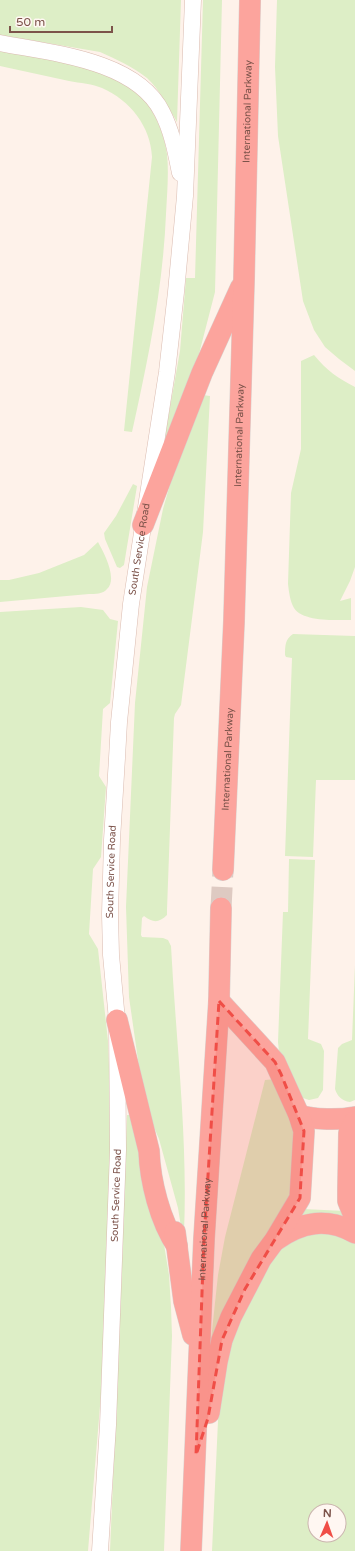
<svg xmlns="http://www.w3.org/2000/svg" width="355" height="1551" font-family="'Varela Round',sans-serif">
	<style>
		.green { fill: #ddeec6; fill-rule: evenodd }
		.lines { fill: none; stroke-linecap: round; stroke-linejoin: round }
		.motorway-tunnel { stroke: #decac2; stroke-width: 21; stroke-dasharray: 21 10; stroke-linecap: butt }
		.secondary-casing { stroke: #dabbb0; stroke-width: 17 }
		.motorway-casing { stroke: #dacfcc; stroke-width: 22 }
		.secondary { stroke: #fff; stroke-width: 16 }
		.motorway { stroke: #fca49d; stroke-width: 21 }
		.marked { fill: #f04e47; fill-opacity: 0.2; stroke: #f04e47; stroke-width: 3; stroke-dasharray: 8 5; stroke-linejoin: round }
		.labels { text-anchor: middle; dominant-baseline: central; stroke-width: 3; stroke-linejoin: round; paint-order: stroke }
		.street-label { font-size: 10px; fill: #7c534a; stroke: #fff7f2 }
	</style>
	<rect width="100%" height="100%" fill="#fef2ea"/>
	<path class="green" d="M0 0H181L177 122C168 107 160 90 147 78 133 67 116 59 100 52L0 35Z
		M203 0H222L215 292 192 381 161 458 180 351 186 278H195Z
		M277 0H355V371L339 359 325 347 314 330 303 301 278 136 275 67Z
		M0 51C41 58 97 62 130 86 150 100 164 130 167 154 169 173 167 195 166 214 163 288 148 360 132 432L124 431 152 157C151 127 130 100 102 88 93 84 80 83 69 81 46 76 23 71 0 66Z
		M314 355C327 371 338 378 355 387V567L350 581 340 601 351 598V620C336 620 303 622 294 608 290 601 289 592 288 584L291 493 301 449V361Z
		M203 395 210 396 203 532 181 705 175 714 174 718 167 910V915C159 923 153 923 144 916L142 918 141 935 142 937 163 938 168 940 171 946C176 1042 188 1137 184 1233H182L178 1208 159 1139 148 1113 141 1081 129 997 126 907 135 703 147 587 163 509 173 474Z
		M133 484 137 486 124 565 120 568 117 567 105 539 104 533 116 516Z
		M98 542C104 553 118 579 107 589 103 594 95 594 89 594L0 602V580H9L39 573 84 555Z
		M81 607 103 610 110 619 118 621 110 703 103 709 99 776 106 787 101 857 93 869 89 934 98 949 108 1041 110 1093V1169L101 1394 88 1551H0V612Z
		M293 634 355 636V780H316L313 857 285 856 292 658 286 657 285 655C285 646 285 639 293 634Z
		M289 859 315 860 308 1039 321 1044 324 1051 323 1090 318 1098 309 1100 300 1097 279 1052 278 1042 283 912H288Z
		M355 965V1100L350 1102C342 1101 337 1096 335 1089L338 1048 342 1044 352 1040Z
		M276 1079 296 1120 293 1203 211 1340 218 1275 225 1237 265 1080Z
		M127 1115H131L162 1232 169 1275 171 1307 172 1336 164 1551H110L121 1292Z
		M303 1209 345 1211 352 1224 295 1222Z
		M323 1230 355 1242V1551H212L218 1421 220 1394 225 1360 250 1293 278 1252 291 1239ZM315 1511H339V1535H315Z"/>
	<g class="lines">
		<path class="motorway-tunnel" d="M221 908 223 870"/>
		<defs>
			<g id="secondary">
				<path d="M0 43C51 53 136 60 162 112 172 131 176 153 180 173"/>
				<path id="s1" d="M100 1551 108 1425 118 1150 117 1020 111 955 110 914 112 840 117 758 119 722 131 604 167 372 176 292 185 196 193 0"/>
			</g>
			<g id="motorway">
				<path d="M143 525 202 373 241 287"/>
				<path id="s2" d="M223 870 234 621 244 279 250 0"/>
				<path d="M117 1020 149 1151C150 1181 160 1221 177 1246"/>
				<path d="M299 1115C315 1120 339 1120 355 1117"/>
				<path d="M355 1121 349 1133 348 1190V1201L355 1218"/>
				<path d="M175 1232 184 1301 193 1335"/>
				<path d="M276 1240C301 1222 327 1217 355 1233"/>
				<path d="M209 1413 217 1362 222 1340 231 1317 261 1259 275 1240 300 1198 304 1131 299 1115 275 1062 219 1001"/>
				<path id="s3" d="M191 1551 204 1239 219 1001 221 908"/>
			</g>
		</defs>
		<use href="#secondary" class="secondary-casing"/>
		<use href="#motorway" class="motorway-casing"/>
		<use href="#secondary" class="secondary"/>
		<use href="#motorway" class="motorway"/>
	</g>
	<path class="marked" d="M219 1001 275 1062 281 1074 304 1131 301 1178 300 1198 245 1289 222 1340 208 1418 196 1455 204 1239Z"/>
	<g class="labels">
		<g class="street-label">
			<text stroke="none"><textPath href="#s2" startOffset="759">International Parkway</textPath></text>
			<text stroke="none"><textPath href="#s2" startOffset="435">International Parkway</textPath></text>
			<text stroke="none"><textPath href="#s1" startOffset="1004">South Service Road</textPath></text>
			<text stroke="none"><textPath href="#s2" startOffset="111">International Parkway</textPath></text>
			<text stroke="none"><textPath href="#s1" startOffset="680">South Service Road</textPath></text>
			<text stroke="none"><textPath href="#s1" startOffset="356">South Service Road</textPath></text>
			<text stroke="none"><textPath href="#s3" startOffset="322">International Parkway</textPath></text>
		</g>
	</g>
	<g transform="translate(327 1523) rotate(2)"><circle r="19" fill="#fff7f2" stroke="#cbb5af"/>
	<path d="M0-3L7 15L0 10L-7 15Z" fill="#f04e47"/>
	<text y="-6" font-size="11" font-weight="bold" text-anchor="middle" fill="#7c534a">N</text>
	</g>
	<path d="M10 26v6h102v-6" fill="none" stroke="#7c534a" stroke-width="2"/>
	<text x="16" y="26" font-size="12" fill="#7c534a" stroke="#fff7f2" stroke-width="3" paint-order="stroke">50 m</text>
</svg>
